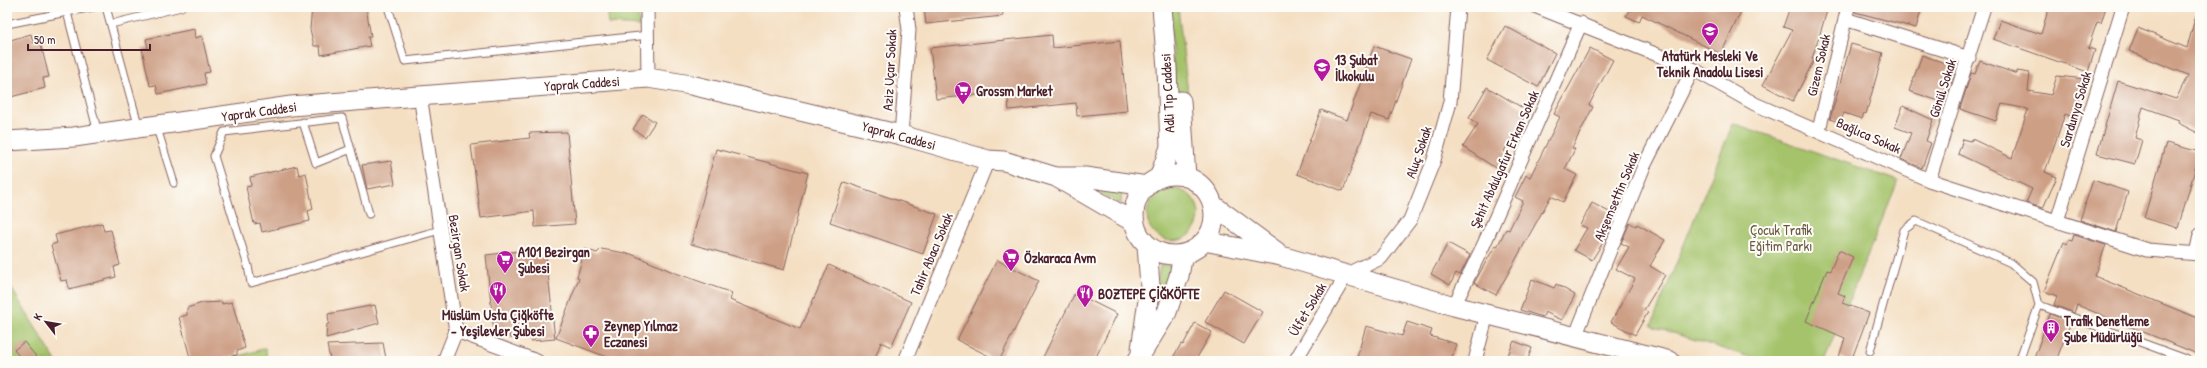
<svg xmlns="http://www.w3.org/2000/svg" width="2207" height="368" font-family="'Patrick Hand',sans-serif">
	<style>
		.green { fill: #a4c36b; stroke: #77714b }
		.building { fill: #cd9f85 }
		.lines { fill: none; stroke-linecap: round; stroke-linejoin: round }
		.lane-casing { stroke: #866260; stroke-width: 9 }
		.street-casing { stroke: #866260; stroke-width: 15 }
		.secondary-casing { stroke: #866260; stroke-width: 21 }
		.lane { stroke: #fff; stroke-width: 7 }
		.street { stroke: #fff; stroke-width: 13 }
		.secondary { stroke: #fff; stroke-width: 19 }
		.labels { text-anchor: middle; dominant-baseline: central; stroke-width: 4; stroke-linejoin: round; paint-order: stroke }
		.poi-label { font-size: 14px; font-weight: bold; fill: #4a1f2b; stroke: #fdfcf7; text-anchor: start }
		.street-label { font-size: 14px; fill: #4a1f2b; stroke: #fdfcf7 }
		.park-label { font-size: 14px; fill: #6a5841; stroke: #fdfcf7 }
	</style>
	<rect width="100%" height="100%" fill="#fdfcf7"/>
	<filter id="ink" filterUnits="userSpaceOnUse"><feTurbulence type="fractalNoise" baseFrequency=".025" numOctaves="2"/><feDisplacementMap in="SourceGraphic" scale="8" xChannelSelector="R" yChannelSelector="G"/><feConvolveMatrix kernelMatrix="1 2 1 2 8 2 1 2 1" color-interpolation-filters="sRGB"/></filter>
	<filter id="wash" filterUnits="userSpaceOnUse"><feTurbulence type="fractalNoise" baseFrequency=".012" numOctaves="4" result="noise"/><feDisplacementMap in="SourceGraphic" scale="16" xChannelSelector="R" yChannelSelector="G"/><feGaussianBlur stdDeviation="0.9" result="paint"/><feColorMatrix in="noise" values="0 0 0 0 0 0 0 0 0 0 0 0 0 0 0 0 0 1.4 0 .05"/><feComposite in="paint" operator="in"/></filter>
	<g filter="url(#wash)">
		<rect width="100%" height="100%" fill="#f4dfc3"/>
		<path class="green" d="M606 7H637L640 26 608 24Z
			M1169 7H1178L1194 145H1179Z
			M1733 123 1898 181 1824 361H1762L1651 326Z
			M1079 184 1122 190 1121 204Z
			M1147 215a26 26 0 1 1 52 0a26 26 0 1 1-52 0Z
			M1160 265 1172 266 1164 300 1157 302 1155 298Z
			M7 281 56 361H7Z
			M266 348 267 361H223Z"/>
		<g id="blocks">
			<path class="building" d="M312 7H366L371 37H368L370 46 321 55 320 46H314L310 29Z
				M924 7H1002L1003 16 926 24Z
				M1625 7H1743L1721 54 1642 15 1639 22 1626 16 1630 9Z
				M1790 7H1826L1825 10 1827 11 1812 59 1814 60 1793 101 1763 85 1792 30 1783 27Z
				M1856 7H1922L1916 28 1855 12Z
				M2049 7H2106L2101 23 2097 22 2088 48 2095 50 2088 72 1993 39 2000 20 2041 34Z
				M2196 15 2200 16V134L2178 123 2179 120 2143 107 2135 138 2142 140 2135 164 2097 154 2118 81 2176 99 2188 75 2129 51 2138 28 2187 48Z
				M1505 26 1555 53 1538 87 1487 60Z
				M194 29 195 38 202 36 210 72 204 73 206 84 158 94 156 85 150 86 142 49 148 48 146 39Z
				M31 34 33 43 40 41 49 77 43 78 45 88 7 98V41Z
				M1052 35 1053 48 1120 41 1127 111 1077 116 1076 103 1009 110 1007 92 936 99 930 48Z
				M1851 44 1883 53 1866 114 1864 113 1862 119 1844 113 1840 123 1830 119Z
				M1374 46 1411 59 1389 120 1371 114 1343 191 1297 174 1321 110 1347 120Z
				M1590 48 1613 60 1589 105 1593 107 1572 148 1575 149 1565 169 1577 175 1563 202 1551 196 1496 295 1474 283 1495 246 1497 247 1506 229 1509 230 1523 201 1515 197 1526 175 1530 177 1560 117 1554 114Z
				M1922 55 1956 67 1945 103 1909 91Z
				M1980 61 2017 74V71L2030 73 2028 91 2051 95 2057 76 2085 79 2073 117 2065 114 2045 172 2057 177 2043 208 2026 203 2032 189 1958 154 1963 139 1971 141 1972 139 2012 158 2028 109 2002 104 1996 121 1960 109 1971 73 1975 74Z
				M1487 87 1528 111 1504 151 1507 153 1497 169 1463 147 1478 124 1469 118Z
				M1903 106 1933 120 1926 141 1931 143 1922 168 1901 159 1911 133 1895 127Z
				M643 114 655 122 645 137 633 129Z
				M567 132 575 224 535 227 534 211 481 218 471 145 530 138 529 133Z
				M2166 143 2200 152 2178 228 2144 218Z
				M716 149 808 173 784 270 691 244Z
				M391 161 395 184 367 189 362 165Z
				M297 166 299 175 306 173 313 209 308 211 310 221 262 232 260 223 254 224 246 187 251 186 250 177Z
				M2093 180 2128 192 2116 232 2080 220Z
				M844 182 937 214 923 254 830 222Z
				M1592 203 1615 215 1607 236 1592 260 1574 250 1587 228 1580 225Z
				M102 223 104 231 111 230 120 265 114 267 116 277 69 289 67 280 61 281 51 245 57 243 55 235Z
				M1630 223 1636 226 1637 224 1665 240 1650 266 1665 275 1644 310 1648 312 1635 335 1611 322 1635 279 1616 269 1629 247 1621 243Z
				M2074 235 2106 245 2094 276 2200 319V355L2077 305 2074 313 2054 305 2057 296 2044 291 2064 242 2067 244 2069 240 2072 241Z
				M1448 243 1470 255 1460 275 1456 273 1450 285 1431 274Z
				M585 249 597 253 601 249 631 254 673 272 732 293 730 300 800 329 829 265 911 302 891 347 881 342 874 361H618L556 338 579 278 577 277Z
				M528 250 529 257 546 255 555 339 531 341 530 336 510 338 509 331 494 333 486 255Z
				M1839 250 1853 257 1838 293 1845 296 1842 303 1869 313 1851 361 1839 357 1845 338 1806 321 1827 270 1830 271Z
				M997 260 1039 281 999 361 957 340Z
				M1532 279 1554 288 1556 284 1575 295 1562 320 1545 312 1543 317 1520 310Z
				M1224 290 1263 312 1244 344 1205 322Z
				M1075 293 1117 314 1094 361H1041Z
				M222 302V304L232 302 245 348 237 351V355L211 361H191L179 317 187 315V308L202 303Z
				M375 305 379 323 326 338 327 324H329L328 314Z
				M2050 314 2071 322 2056 361H2033Z
				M1407 322 1432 330 1430 336 1456 344 1451 361H1356L1366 326 1402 336Z
				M1195 323 1212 332 1195 361H1171L1181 344 1183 345Z
				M1514 341 1532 348 1527 361 1508 355Z
				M24 342 40 361H23L14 350Z
				M383 343 386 359 377 361 330 359 327 345Z"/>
		</g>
	</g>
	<g filter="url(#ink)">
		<use href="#blocks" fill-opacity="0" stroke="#866260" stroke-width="1"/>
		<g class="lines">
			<defs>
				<path id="lane" d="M106 7 139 128
					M388 7 405 61 649 35
					M67 12 93 7
					M7 24 67 12 98 133
					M111 24 181 7
					M303 122 316 163 351 149
					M156 125 174 183
					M369 214 342 118 224 132 214 156 248 266 251 283 440 230
					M2039 305 2186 359 2185 361
					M1870 351 1904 230 1916 221 2011 263 2033 282 2039 305 2019 361"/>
				<path id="street" d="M647 7 648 78
					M1537 7 1693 69 1755 104 1929 180 2147 250 2200 254
					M1845 19 1969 58
					M420 95 456 331 537 361
					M1819 130 1848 7
					M901 135 909 30 906 7
					M1929 180 1984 7
					M2057 221 2123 7
					M2196 254 2200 235
					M1454 306 1484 244 1581 23
					M1575 337 1644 166 1693 69
					M444 361 456 331
					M905 361 988 160
					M1295 361 1347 274 1381 258 1410 220 1434 160 1450 102 1458 7
					M1475 361 1487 314"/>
				<path id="secondary" d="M1181 101 1186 177
					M7 141 74 137 291 106 648 78 691 85 901 135 988 160 1004 161 1056 177 1135 223
					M1134 215a40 40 0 1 1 80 0a40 40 0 1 1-80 0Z
					M1056 177H1085L1147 186
					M1159 178 1170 147 1167 68 1162 7
					M1213 205 1277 252
					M1204 241 1281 256 1454 306 1670 361
					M1141 349 1150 286 1147 245
					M1137 361 1167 312 1179 276 1183 254"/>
			</defs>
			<use href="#lane" class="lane-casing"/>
			<use href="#street" class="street-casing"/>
			<use href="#secondary" class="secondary-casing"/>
			<use href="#lane" class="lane"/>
			<use href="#street" class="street"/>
			<use href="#secondary" class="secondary"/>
		</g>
	</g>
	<defs>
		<symbol id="school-pin" viewBox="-11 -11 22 30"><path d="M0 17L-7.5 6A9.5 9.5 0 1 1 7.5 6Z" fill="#b5179e" stroke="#fdfcf7"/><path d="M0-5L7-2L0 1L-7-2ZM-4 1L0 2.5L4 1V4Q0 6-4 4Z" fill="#fff"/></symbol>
		<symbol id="supermarket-pin" viewBox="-11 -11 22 30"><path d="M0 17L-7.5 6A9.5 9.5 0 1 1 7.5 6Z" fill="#b5179e" stroke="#fdfcf7"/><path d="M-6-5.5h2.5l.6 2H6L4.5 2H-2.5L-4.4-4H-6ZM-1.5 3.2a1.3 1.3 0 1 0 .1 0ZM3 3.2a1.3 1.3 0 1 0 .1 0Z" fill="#fff"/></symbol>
		<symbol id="restaurant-pin" viewBox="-11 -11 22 30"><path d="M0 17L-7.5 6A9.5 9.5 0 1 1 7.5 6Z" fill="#b5179e" stroke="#fdfcf7"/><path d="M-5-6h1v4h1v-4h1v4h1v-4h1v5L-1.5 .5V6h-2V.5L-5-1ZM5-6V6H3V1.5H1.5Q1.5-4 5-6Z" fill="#fff"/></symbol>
		<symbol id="building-pin" viewBox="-11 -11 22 30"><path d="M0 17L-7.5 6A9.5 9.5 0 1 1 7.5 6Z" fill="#b5179e" stroke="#fdfcf7"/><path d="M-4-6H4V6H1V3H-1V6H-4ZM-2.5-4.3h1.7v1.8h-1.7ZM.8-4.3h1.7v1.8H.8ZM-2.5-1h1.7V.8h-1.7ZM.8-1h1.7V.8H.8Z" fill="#fff"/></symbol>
		<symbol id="pharmacy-pin" viewBox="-11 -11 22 30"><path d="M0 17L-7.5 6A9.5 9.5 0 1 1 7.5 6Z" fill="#b5179e" stroke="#fdfcf7"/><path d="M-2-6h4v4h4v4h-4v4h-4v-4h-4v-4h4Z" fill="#fff"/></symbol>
	</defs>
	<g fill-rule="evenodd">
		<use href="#school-pin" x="1700" y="21" width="20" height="27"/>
		<use href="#school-pin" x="1312" y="57" width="20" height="27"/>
		<use href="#supermarket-pin" x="953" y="80" width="20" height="27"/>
		<use href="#supermarket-pin" x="1001" y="247" width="20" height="27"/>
		<use href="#supermarket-pin" x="495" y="249" width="20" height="27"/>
		<use href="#restaurant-pin" x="488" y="280" width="20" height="27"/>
		<use href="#restaurant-pin" x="1075" y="283" width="20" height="27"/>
		<use href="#building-pin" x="2041" y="318" width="20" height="27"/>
		<use href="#pharmacy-pin" x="581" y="323" width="20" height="27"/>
	</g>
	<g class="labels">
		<g class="poi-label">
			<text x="1710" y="55" text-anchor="middle">Atatürk Mesleki Ve<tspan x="1710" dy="16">Teknik Anadolu Lisesi</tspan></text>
			<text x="1335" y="59">13 Şubat<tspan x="1335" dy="16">İlkokulu</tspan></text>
			<text x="976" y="90">Grossm Market</text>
			<text x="518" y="251">A101 Bezirgan<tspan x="518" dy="16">Şubesi</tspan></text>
			<text x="1024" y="257">Özkaraca Avm</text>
			<text x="1098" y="293">BOZTEPE ÇİĞKÖFTE</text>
			<text x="498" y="314" text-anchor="middle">Müslüm Usta Çiğköfte<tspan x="498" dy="16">- Yeşilevler Şubesi</tspan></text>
			<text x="2064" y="320">Trafik Denetleme<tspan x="2064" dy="16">Şube Müdürlüğü</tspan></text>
			<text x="604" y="325">Zeynep Yılmaz<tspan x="604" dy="16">Eczanesi</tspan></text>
		</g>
		<g class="street-label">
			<text transform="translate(1818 65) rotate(-77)">Gizem Sokak</text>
			<text transform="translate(889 70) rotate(-87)">Aziz Uçar Sokak</text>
			<text transform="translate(582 83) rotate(-4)">Yaprak Caddesi</text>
			<text transform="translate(1942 88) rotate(-72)">Gönül Sokak</text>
			<text transform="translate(1167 93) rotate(-93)">Adli Tıp Caddesi</text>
			<text transform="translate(2075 109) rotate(-73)">Sardunya Sokak</text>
			<text transform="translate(259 111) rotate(-8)">Yaprak Caddesi</text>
			<text transform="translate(899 135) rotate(15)">Yaprak Caddesi</text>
			<text transform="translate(1869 135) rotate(24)">Bağlıca Sokak</text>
			<text transform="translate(1418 152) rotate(-71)">Aluç Sokak</text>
			<text transform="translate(1504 159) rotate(-66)">Şehit Abdulgafur Erkan Sokak</text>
			<text transform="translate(1616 196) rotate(-67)">Akşemsettin Sokak</text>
			<text transform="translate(460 253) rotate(81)">Bezirgan Sokak</text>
			<text transform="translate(931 254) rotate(-67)">Tahir Abacı Sokak</text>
			<text transform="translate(1307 309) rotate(-59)">Ülfet Sokak</text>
		</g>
		<g class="park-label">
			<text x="1781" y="229">Çocuk Trafik<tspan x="1781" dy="16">Eğitim Parkı</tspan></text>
		</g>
	</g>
	<rect width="2207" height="368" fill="none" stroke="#fdfcf7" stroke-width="24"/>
	<g transform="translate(46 322) rotate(301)" stroke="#fdfcf7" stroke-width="3" paint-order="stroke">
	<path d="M0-3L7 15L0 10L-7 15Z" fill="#4a1f2b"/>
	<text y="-6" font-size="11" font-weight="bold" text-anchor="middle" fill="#4a1f2b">K</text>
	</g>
	<path d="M28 44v6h122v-6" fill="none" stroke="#4a1f2b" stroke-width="2"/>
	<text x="34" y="44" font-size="12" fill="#4a1f2b" stroke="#fdfcf7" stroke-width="3" paint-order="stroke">50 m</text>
</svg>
